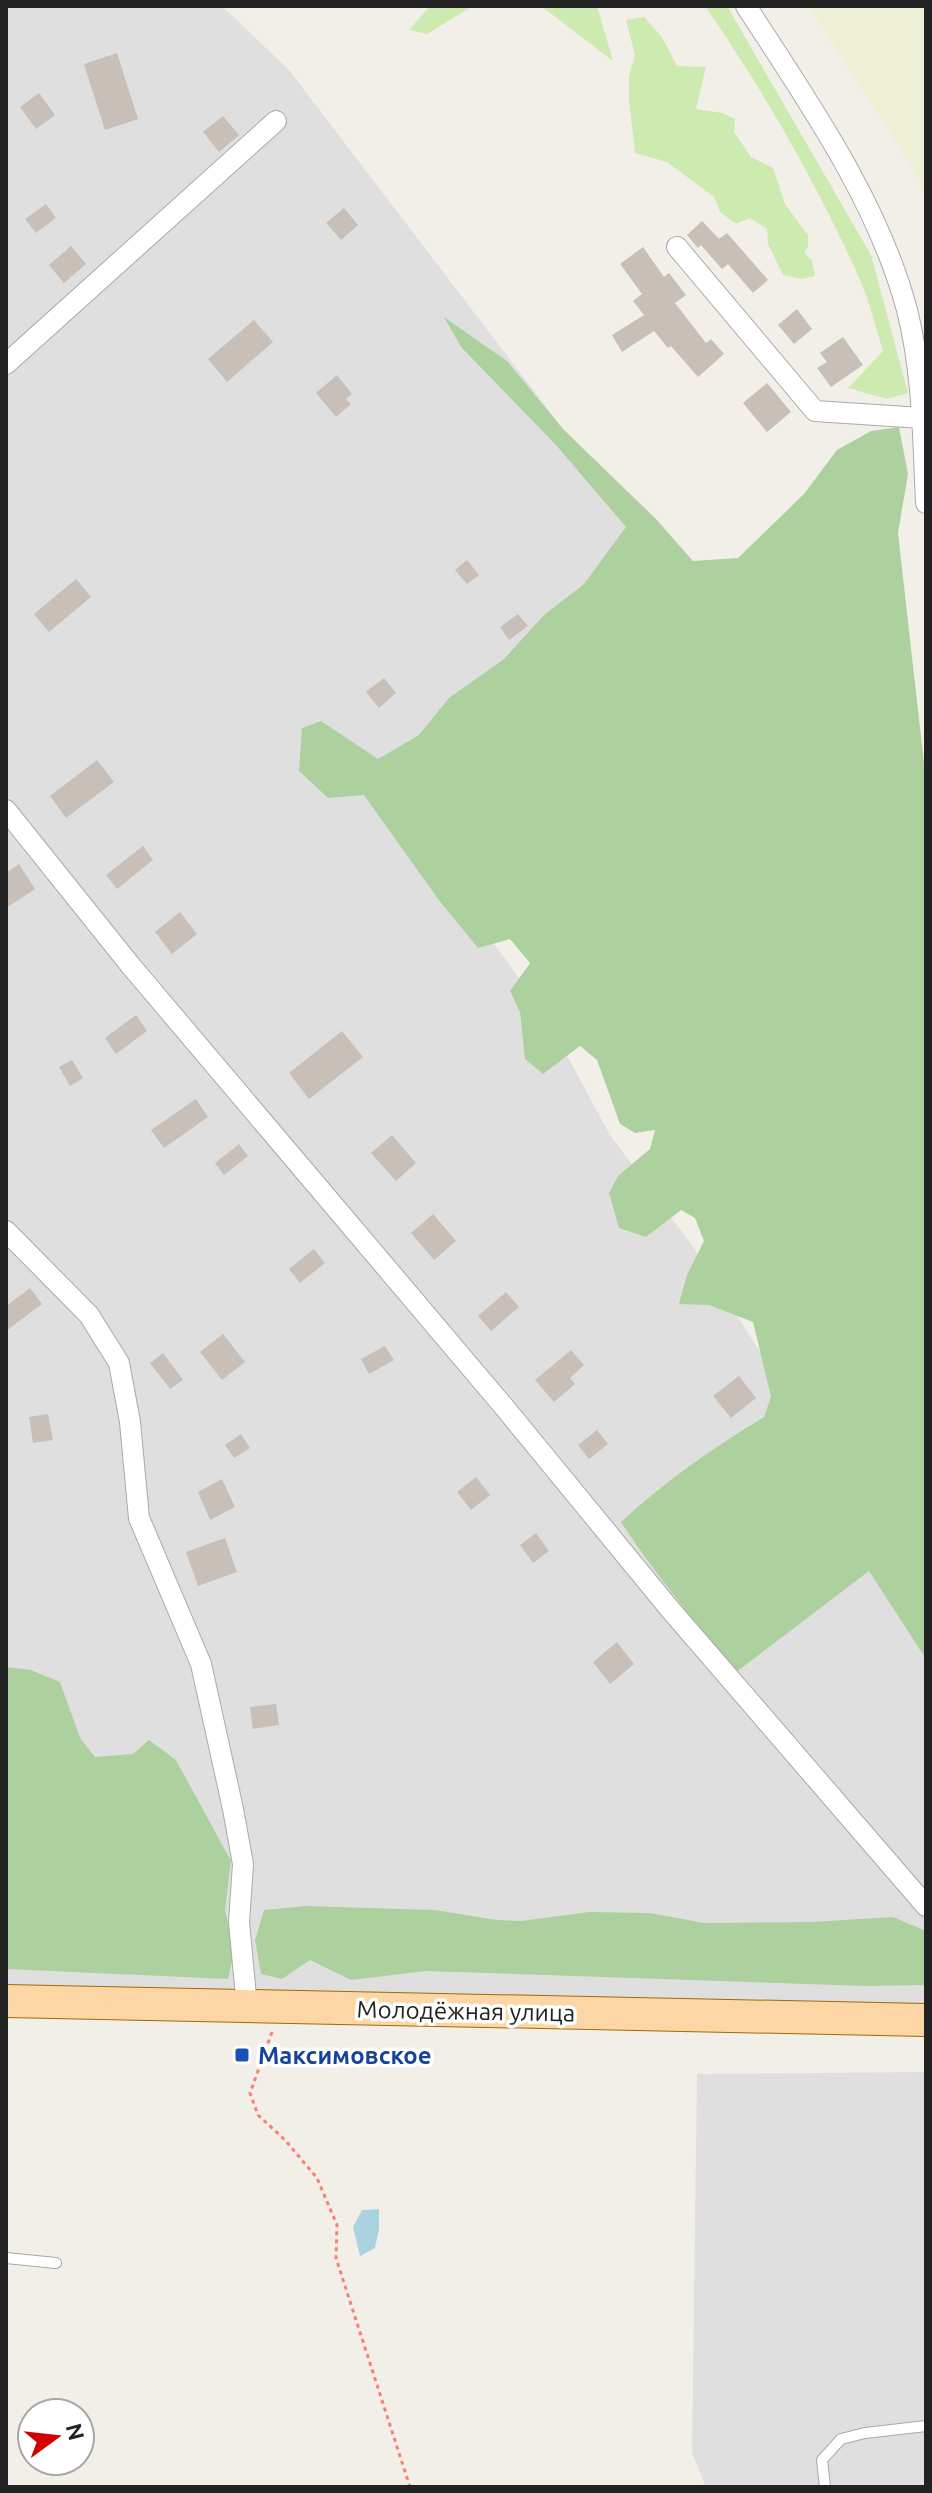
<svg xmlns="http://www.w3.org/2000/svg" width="932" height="2493" font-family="Ubuntu,sans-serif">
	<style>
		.residential { fill: #e0dfdf }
		.farmland { fill: #eef0d5 }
		.grass { fill: #cdebb0 }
		.forest { fill: #add19e }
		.water { fill: #aad3df }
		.building { fill: #c7bfb8 }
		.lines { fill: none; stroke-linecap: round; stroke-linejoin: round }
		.lane-casing { stroke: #a9a9a9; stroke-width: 12 }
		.street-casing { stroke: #a9a9a9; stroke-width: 22 }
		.primary-casing { stroke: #a06b00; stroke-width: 34 }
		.path { stroke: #fa8072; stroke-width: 3; stroke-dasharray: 4 4; stroke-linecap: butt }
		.lane { stroke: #fff; stroke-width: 10 }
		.street { stroke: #fff; stroke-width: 20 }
		.primary { stroke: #fcd6a4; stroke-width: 32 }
		.transit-dot { fill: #1a4fb4; stroke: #fff; stroke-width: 3 }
		.labels { text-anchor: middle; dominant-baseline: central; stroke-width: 7; stroke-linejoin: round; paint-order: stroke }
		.street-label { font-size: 24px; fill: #222; stroke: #fff }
		.transit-label { font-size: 24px; font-weight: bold; fill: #164399; stroke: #fff; text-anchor: start }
	</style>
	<rect width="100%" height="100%" fill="#f2efe9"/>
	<path class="residential" d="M6 6H222L289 70 653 547 454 889 543 1011 610 1135 693 1247 926 1611V2006L6 1994Z
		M926 2072V2487H706L692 2453 697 2074Z"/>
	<path class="farmland" d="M809 6H926V200L917 175Z"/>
	<path class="grass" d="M430 6H473L427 34 409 30Z
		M541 6H597L613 61Z
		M705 6H727L871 255 908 393 887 399 848 388 883 351C876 328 870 303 860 280 819 187 763 90 705 6Z
		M644 17 662 37 677 66 706 67 696 109 722 113 735 119 734 132 751 157 773 168 785 204 808 235V247L804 253 812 260 815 276 802 279 783 275 768 244 767 229 750 218 736 224 720 212 714 197 667 162 635 153 629 101V76L635 55 626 20Z"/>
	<path class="forest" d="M444 317 507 361 563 429 656 519 693 561 738 558 804 494 837 450 871 431 899 427 908 474 898 533 926 781V1659L869 1571 735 1673C697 1623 655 1575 621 1522 665 1481 713 1448 764 1417L771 1397 753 1322 709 1305 679 1304 687 1275 704 1241 695 1218 681 1210 646 1237 619 1228 609 1193 618 1176 650 1149 655 1130 635 1133 620 1124 597 1060 580 1046 543 1074 525 1059 520 1012 510 991 530 963 510 939 478 948 438 899 364 795 328 798 299 771 302 728 321 721 378 759 419 735 449 698 504 659 544 615 584 584 626 527 556 445 461 347Z
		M6 1667 31 1670 60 1682 80 1738 95 1757 133 1754 149 1740 176 1760 231 1861 225 1910 234 1952 228 1979 6 1969Z
		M306 1906 435 1910 497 1920 521 1921 589 1912 650 1913 704 1923 811 1922 893 1917 926 1931V1985L866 1986 426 1971 351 1980 310 1960 282 1979 261 1974 255 1940 264 1910Z"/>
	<path class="water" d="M379 2209V2229L375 2248 360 2256 353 2227 362 2210Z"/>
	<path class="building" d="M117 53 138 119 105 130 84 64Z
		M39 93 55 115 36 129 20 107Z
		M223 116 239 135 219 152 203 132Z
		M46 204 56 218 36 233 25 219Z
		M344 208 358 225 341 240 326 223Z
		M702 221 719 239 727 233 768 280 753 293 728 264 722 269 701 245 698 248 687 235Z
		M71 246 86 264 64 283 49 265Z
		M643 247 664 277 669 273 686 295 675 303 706 343 711 339 724 354 698 377 671 346 668 348 654 331 622 352 612 335 644 315 633 301 642 294 620 264Z
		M797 309 812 329 794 344 778 325Z
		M254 320 273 342 227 382 208 359Z
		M843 337 863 365 831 387 817 368 827 362 820 353Z
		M337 375 352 394 346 399 351 404 336 417 316 393Z
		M767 383 791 412 767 432 743 403Z
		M467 560 479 575 467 584 455 570Z
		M76 579 91 597 49 632 34 614Z
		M518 614 528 626 509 640 500 627Z
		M384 678 396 693 379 708 366 692Z
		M97 760 114 782 66 818 50 796Z
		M143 846 153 860 117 889 106 875Z
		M19 864 35 889 6 908V873Z
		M180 912 197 934 172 954 155 932Z
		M136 1015 147 1031 116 1054 105 1038Z
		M342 1031 363 1057 309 1099 289 1073Z
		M72 1060 83 1078 70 1086 59 1067Z
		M196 1099 208 1117 164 1148 151 1130Z
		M392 1135 416 1163 396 1181 371 1153Z
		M239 1144 248 1156 224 1175 215 1163Z
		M433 1214 456 1241 434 1260 411 1233Z
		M314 1249 325 1263 300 1283 289 1269Z
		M30 1288 42 1304 6 1331V1306Z
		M506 1292 519 1307 491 1331 478 1316Z
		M223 1334 245 1362 222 1380 200 1352Z
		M385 1346 394 1360 369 1374 361 1359Z
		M571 1350 584 1365 570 1378 575 1384 554 1402 535 1380Z
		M163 1353 183 1380 170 1389 150 1363Z
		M739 1376 756 1398 731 1418 713 1396Z
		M48 1414 53 1440 33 1443 29 1417Z
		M597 1430 608 1444 589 1459 578 1445Z
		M241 1434 250 1448 234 1458 225 1445Z
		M476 1477 490 1495 471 1510 457 1492Z
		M222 1479 235 1507 210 1520 198 1492Z
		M536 1533 549 1551 533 1563 520 1545Z
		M225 1538 237 1572 198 1586 186 1552Z
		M617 1642 634 1664 610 1684 593 1662Z
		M276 1704 279 1725 253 1729 250 1707Z"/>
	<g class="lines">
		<defs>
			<path id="lane" d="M6 2258 56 2263
				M825 2487 822 2460 841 2439 865 2433 926 2426"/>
			<path id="street" d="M746 6C807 100 878 201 907 310 923 373 923 439 926 503
				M677 247 815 411 922 418
				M6 364 276 121
				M6 810 131 966 505 1408 669 1608 926 1906
				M6 1231 89 1315 119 1363 130 1422 139 1518 201 1664 233 1809 243 1864 239 1922 247 2007"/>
			<path id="primary" d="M6 2001 926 2020"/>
		</defs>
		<use href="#lane" class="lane-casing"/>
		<use href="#street" class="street-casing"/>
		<use href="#primary" class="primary-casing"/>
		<path class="path" d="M272 2032 250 2093 258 2115 285 2140 317 2178 337 2225 336 2258 410 2487"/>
		<use href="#lane" class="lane"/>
		<use href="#street" class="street"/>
		<use href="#primary" class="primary"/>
	</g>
	<rect class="transit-dot" x="234" y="2047" width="16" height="16" rx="4"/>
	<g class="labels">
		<g class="street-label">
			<text transform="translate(466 2011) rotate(1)">Молодёжная улица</text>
		</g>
		<g class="transit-label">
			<text x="258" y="2055">Максимовское</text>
		</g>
	</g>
	<rect width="932" height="2493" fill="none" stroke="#222222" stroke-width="16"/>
	<g transform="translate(56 2437) rotate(75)"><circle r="38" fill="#ffffff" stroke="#a7a7a7" stroke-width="2"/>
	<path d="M0-6L14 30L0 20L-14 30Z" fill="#d40000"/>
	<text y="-12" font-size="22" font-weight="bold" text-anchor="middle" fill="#222222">N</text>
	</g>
</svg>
